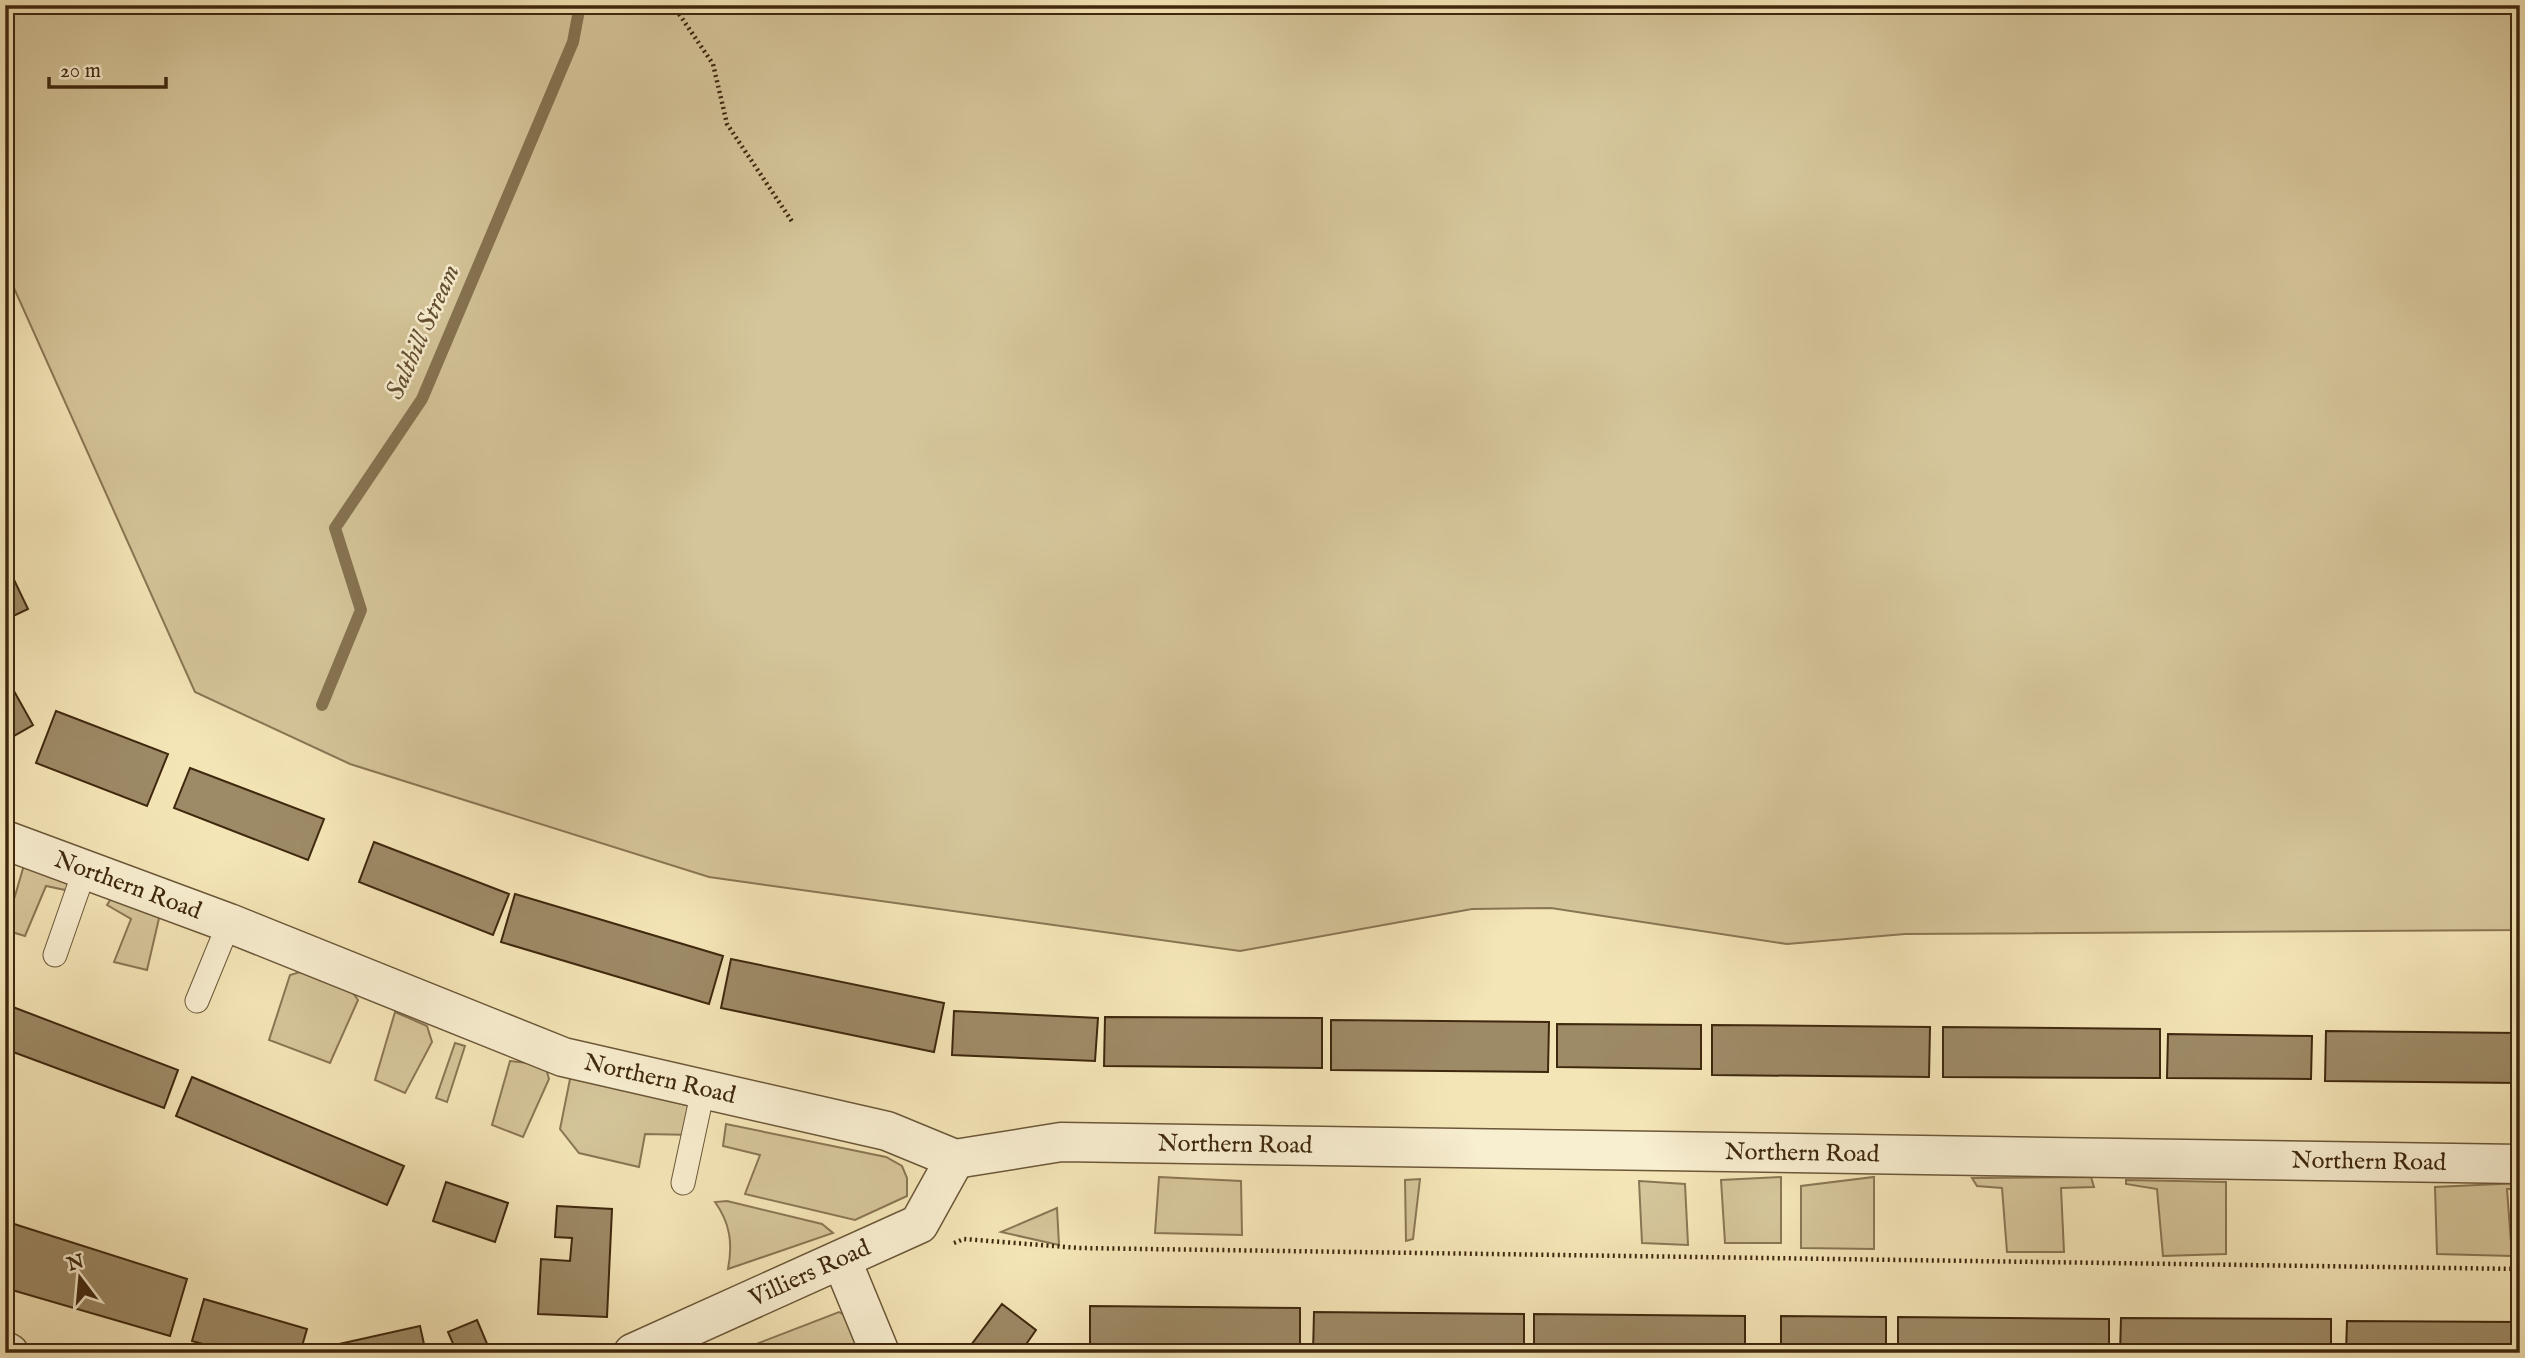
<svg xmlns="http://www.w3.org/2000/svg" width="2525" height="1358" font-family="'IM FELL English',serif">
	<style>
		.green { fill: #d5c59a; stroke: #8a7654; stroke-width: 2 }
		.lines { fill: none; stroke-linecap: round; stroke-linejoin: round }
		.stream { stroke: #867351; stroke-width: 12 }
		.building { fill: #9d8a66; stroke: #3f280e; stroke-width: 2 }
		.service-casing { stroke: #6c5738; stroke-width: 25 }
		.minor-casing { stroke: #6c5738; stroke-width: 41 }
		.tertiary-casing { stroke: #6c5738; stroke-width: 41 }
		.path { stroke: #3f280e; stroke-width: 4.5; stroke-dasharray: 2 3.5; stroke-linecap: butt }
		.service { stroke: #f8eed0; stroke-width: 23 }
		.minor { stroke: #f8eed0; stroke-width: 38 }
		.tertiary { stroke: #f8eed0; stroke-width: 38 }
		.labels { text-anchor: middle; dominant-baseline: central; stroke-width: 5; stroke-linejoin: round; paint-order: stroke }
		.street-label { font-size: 24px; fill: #3f280e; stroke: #f8eed0 }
		.water-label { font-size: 26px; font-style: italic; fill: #634e30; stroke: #f8eed0 }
	</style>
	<rect width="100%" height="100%" fill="#f4e5b7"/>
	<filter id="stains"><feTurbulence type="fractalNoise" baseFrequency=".00286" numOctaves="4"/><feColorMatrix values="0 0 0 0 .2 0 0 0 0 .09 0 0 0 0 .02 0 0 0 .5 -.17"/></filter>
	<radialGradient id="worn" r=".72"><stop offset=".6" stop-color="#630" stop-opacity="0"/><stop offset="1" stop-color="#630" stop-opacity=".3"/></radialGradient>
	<path class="green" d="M5 5H2520V930L1905 934 1787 944 1551 908 1472 909 1240 951 709 877 350 764 195 692 5 268Z
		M24 865 72 879 70 891 46 886 25 936 5 930Z
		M114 894 160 914 147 970 114 962 131 919 107 905Z
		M300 972 353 993 358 1000 330 1063 269 1040 290 975Z
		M395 1012 427 1026 432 1042 405 1093 375 1080Z
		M455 1043 465 1046 447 1102 436 1098Z
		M510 1061 545 1065 549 1079 523 1137 492 1125Z
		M579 1077 698 1108 695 1135 645 1134 639 1167 579 1153 560 1129 570 1079Z
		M726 1124 886 1157 902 1166 907 1178V1196L855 1220 745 1194 760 1155 723 1146Z
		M1159 1177 1241 1181 1242 1235 1155 1233Z
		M1781 1177V1243H1725L1721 1180Z
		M1874 1177V1249L1801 1248V1186Z
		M2091 1177 2094 1187 2061 1188 2064 1252H2007L2002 1188 1977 1186 1972 1178Z
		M1420 1179 1413 1239 1406 1241 1405 1180Z
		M2126 1180 2226 1182V1254L2163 1256 2157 1189 2126 1184Z
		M1639 1181 1685 1184 1688 1245 1642 1243Z
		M2520 1183V1189H2507L2512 1256 2437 1254 2435 1187Z
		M727 1201 822 1224 833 1233 728 1269C733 1243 730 1223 715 1202Z
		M1057 1208 1059 1245 1001 1232Z
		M839 1312 846 1316 861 1353H733Z"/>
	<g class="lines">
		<path class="stream" d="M322 705 361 610 335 528 422 399 573 42 580 5"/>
	</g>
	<path class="building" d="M5 561 28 609 5 620Z
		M5 675 33 725 5 741Z
		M56 711 168 754 147 806 36 763Z
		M190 768 324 819 308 860 174 808Z
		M374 842 509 894 493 935 359 882Z
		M515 894 723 956 709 1004 501 942Z
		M731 959 944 1003 934 1052 721 1008Z
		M5 1004 178 1070 164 1108 5 1049Z
		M954 1011 1098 1018 1095 1061 952 1055Z
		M1105 1017 1322 1018V1068L1104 1066Z
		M1331 1020 1549 1022 1548 1072 1331 1070Z
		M1557 1024 1701 1025V1069L1557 1067Z
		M1712 1025 1930 1027 1929 1077 1712 1075Z
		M1943 1027 2160 1029V1078L1943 1077Z
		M2326 1031 2520 1033V1083L2325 1081Z
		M2168 1034 2312 1036 2311 1079 2167 1078Z
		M192 1077 404 1166 387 1205 176 1116Z
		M446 1182 508 1203 495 1242 433 1221Z
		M557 1206 612 1209 607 1317 538 1314 541 1259 570 1261 572 1238 555 1237Z
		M11 1223 187 1279 170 1336 5 1288V1242Z
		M204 1299 307 1329 300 1353H235L192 1341Z
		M1002 1304 1036 1330 1020 1353H965Z
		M1090 1306 1300 1308V1352L1090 1351Z
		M1314 1312 1524 1314V1353H1313Z
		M1534 1314 1745 1316V1353H1534Z
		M1781 1316 1886 1317V1353H1781Z
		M1898 1317 2109 1319V1353H1898Z
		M2121 1318 2331 1319V1353H2120Z
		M477 1320 488 1346 472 1353H457L448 1332Z
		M2347 1321 2520 1322V1353H2346Z
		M420 1326 426 1353H341L339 1344Z"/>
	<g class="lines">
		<defs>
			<path id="service" d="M55 955 85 869
				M197 1001 229 923
				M683 1183 703 1090"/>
			<g id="minor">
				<path d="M842 1261 880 1353"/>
				<path d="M5 1351 9 1353"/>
				<path id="s1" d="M633 1353 919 1224 955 1159"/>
			</g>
			<g id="tertiary">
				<path id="s2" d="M5 840 229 923 563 1057 887 1131 955 1159 1061 1142 2520 1164"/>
			</g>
		</defs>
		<use href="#service" class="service-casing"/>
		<use href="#minor" class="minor-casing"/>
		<use href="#tertiary" class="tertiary-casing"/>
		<path class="path" d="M673 5 713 64 727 124 793 223
			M954 1243 964 1239 1079 1248 2520 1269"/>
		<use href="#service" class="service"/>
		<use href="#minor" class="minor"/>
		<use href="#tertiary" class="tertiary"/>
	</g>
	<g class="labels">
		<g class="street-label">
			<text stroke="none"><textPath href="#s2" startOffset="131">Northern Road</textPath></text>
			<text stroke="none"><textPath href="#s2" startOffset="698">Northern Road</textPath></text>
			<text stroke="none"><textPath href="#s2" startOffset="1286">Northern Road</textPath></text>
			<text stroke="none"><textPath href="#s2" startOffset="1853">Northern Road</textPath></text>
			<text stroke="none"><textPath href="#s2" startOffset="2420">Northern Road</textPath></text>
			<text stroke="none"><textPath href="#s1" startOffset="194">Villiers Road</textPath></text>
		</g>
		<g class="water-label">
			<text transform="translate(423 332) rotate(-66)">Salthill Stream</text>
		</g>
	</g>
	<rect width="2525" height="1358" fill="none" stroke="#f4e5b7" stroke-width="28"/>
	<rect x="7" y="7" width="2511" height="1344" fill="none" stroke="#3f280e" stroke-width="3.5"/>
	<rect x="14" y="14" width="2497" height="1330" fill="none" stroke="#3f280e" stroke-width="2"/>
	<g transform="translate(80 1278) rotate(344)" stroke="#f8eed0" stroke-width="5" paint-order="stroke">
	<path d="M0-5L12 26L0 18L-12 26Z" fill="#3f280e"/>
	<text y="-10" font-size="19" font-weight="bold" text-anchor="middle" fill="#3f280e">N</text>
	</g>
	<path d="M49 77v10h117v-10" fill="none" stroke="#3f280e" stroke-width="3.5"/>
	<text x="60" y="77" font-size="21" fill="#3f280e" stroke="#f8eed0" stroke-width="5" paint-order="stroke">20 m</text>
	<rect width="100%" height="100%" filter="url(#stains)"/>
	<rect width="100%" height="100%" fill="url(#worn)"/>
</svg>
